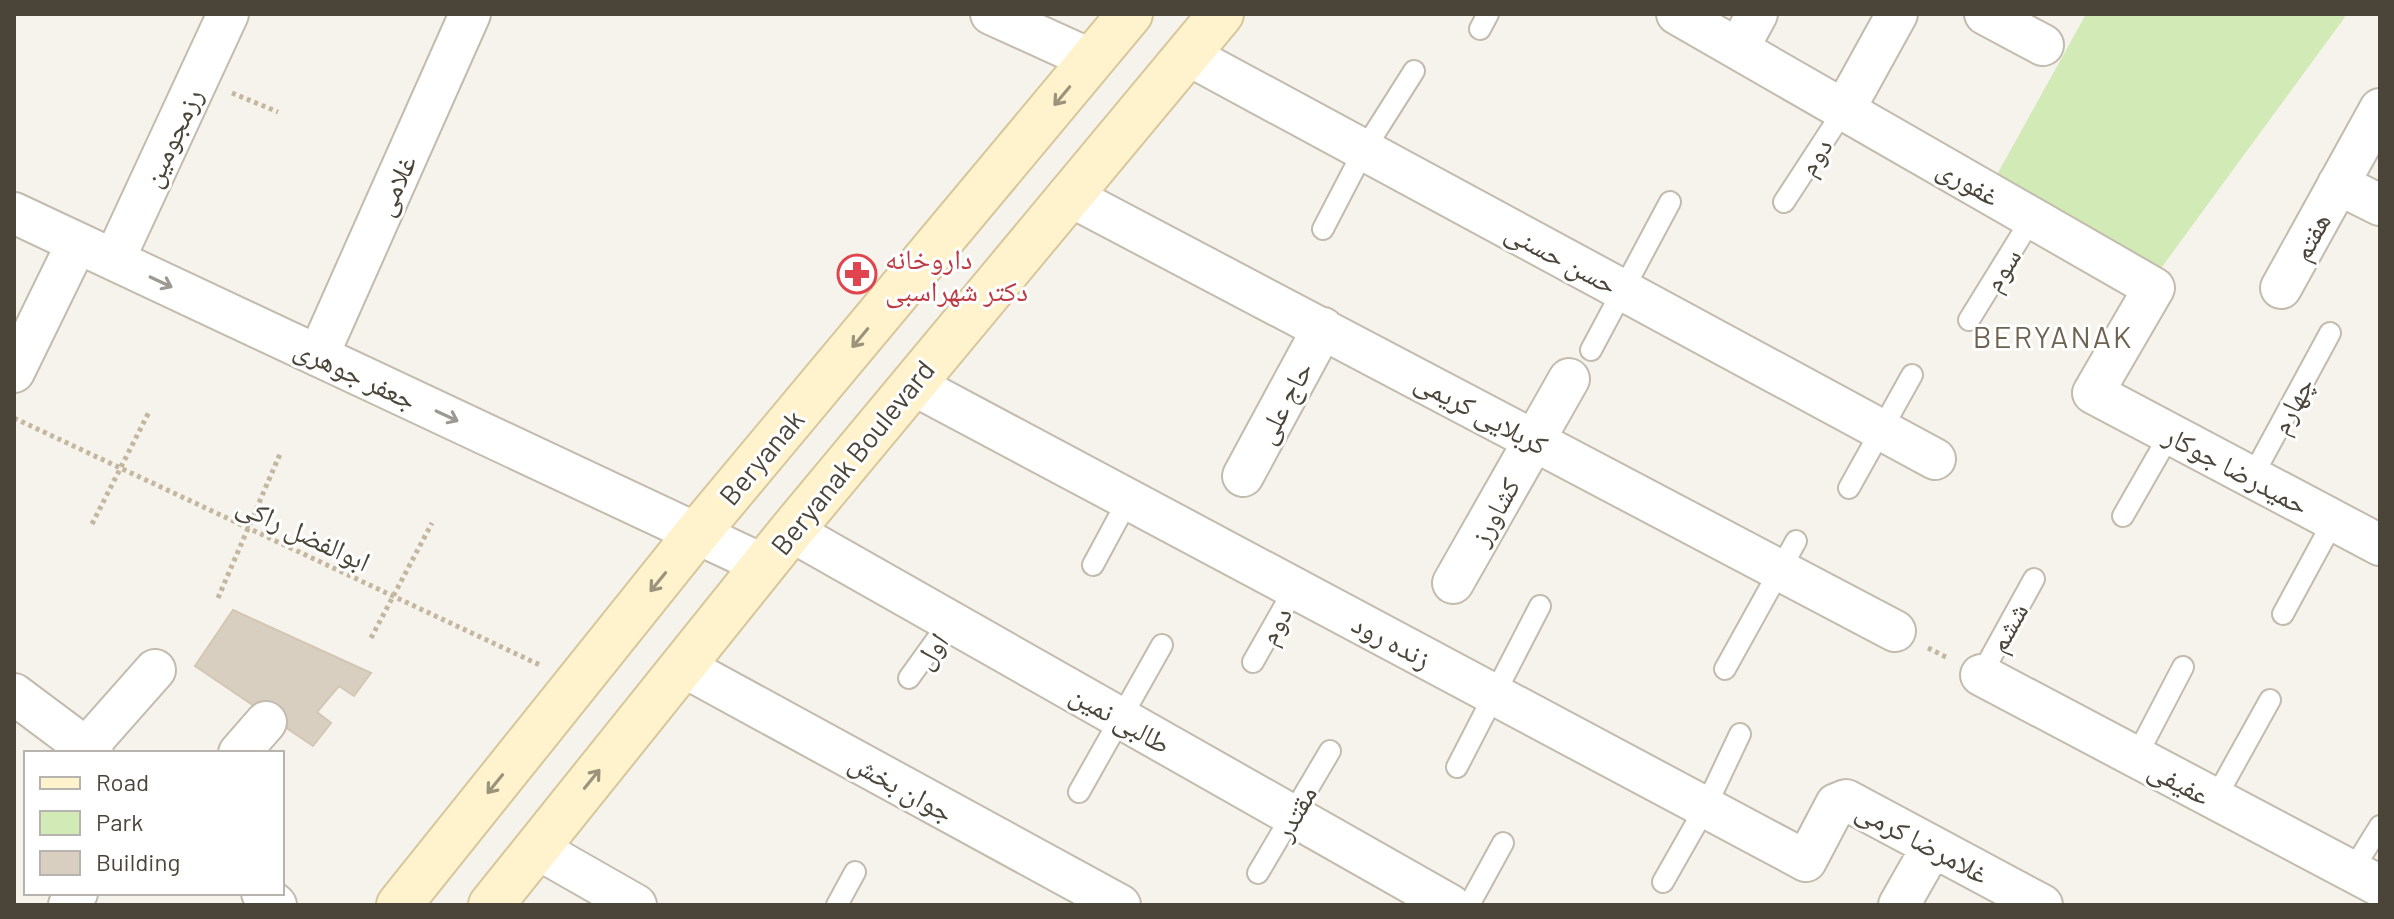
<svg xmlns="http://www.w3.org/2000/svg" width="2394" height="919" font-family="Barlow,'Noto Naskh Arabic',sans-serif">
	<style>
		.green { fill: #d2eab5 }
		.building { fill: #d8cfc1; stroke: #d3c7b4; stroke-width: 2 }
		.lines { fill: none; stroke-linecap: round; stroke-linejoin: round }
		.lane-casing { stroke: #c2bbae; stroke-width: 24 }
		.street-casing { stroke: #c2bbae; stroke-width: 44 }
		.secondary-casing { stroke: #d6c79b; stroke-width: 48 }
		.path { stroke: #c4b79f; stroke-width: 5; stroke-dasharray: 4 4; stroke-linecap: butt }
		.lane { stroke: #fff; stroke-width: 20 }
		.street { stroke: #fff; stroke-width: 40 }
		.secondary { stroke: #fff3cd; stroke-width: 44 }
		.oneway { stroke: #9c937c }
		.oneway2 { stroke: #9c9892 }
		.labels { text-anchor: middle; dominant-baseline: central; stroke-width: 6; stroke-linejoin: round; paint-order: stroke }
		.street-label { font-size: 28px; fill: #4b4439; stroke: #fff }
		.health-label { font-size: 28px; fill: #be3a42; stroke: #fff; text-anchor: start }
		.neighbourhood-label { font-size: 30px; letter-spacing: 2px; fill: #6e6250; stroke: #fff }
	</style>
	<rect width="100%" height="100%" fill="#f6f3ec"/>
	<path class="green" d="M2086 14H2340L2345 17 2156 275 1994 180Z"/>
	<path class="building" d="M233 610 371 673 354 696 339 686 317 712 331 723 313 746 195 666Z"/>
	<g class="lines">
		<defs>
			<path id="lane" d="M1480 29 1488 14
				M1784 202 1844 110
				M1323 229 1364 150 1414 71
				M1969 320 2032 218
				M1591 350 1670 202
				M2252 477 2330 333
				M1849 488 1912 375
				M2123 516 2170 434
				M1093 565 1128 500
				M2283 614 2334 520
				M1253 662 1295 588
				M1725 669 1796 541
				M1981 675 2034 579
				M909 678 950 621
				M2136 757 2183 667
				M1457 767 1540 606
				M1079 792 1162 645
				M2215 799 2270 700
				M2352 871 2380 826
				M1258 873 1330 751
				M1663 882 1705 808 1740 734
				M837 905 855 872
				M1469 905 1503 843"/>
			<path id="street" d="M991 14 1092 60
				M1677 14 2154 288 2093 393 2380 545
				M1985 14 2043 45
				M1738 49 1757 14
				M1188 55 1935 459
				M1844 110 1897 14
				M2338 184 2380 205
				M1068 195 1895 631
				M14 213 764 565
				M114 260 228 14
				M2281 288 2380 109
				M318 356 470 14
				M14 372 77 243
				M912 384 1806 861 1836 804 1846 800 2042 905
				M1243 476 1323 328
				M791 531 1450 905
				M1453 583 1569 379
				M684 667 1120 905
				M1981 675 2380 886
				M14 694 93 753
				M86 748 155 670
				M239 753 266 722
				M536 848 636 905
				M262 893 276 905
				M69 905 77 893
				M1899 905 1932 847"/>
			<path id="secondary" d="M399 905 697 533 1130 14
				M491 905 791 531 1221 14"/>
		</defs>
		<use href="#lane" class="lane-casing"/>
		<use href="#street" class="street-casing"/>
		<use href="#secondary" class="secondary-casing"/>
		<path class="path" d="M232 93 278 112
			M14 418 542 666
			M92 524 150 410
			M218 598 280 454
			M371 638 432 523
			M1928 648 1948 658"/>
		<use href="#lane" class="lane"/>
		<use href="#street" class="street"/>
		<use href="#secondary" class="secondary"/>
	</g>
	<defs><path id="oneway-shaft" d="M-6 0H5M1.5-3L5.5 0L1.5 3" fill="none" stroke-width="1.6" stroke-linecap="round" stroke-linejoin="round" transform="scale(2)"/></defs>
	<g class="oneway">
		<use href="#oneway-shaft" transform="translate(1062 96) rotate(130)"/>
		<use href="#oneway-shaft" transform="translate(860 338) rotate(130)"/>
		<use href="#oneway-shaft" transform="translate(658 582) rotate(129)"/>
		<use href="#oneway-shaft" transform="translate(592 779) rotate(-51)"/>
		<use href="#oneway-shaft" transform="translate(495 784) rotate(129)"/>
	</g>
	<g class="oneway2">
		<use href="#oneway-shaft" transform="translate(161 282) rotate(25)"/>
		<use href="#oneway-shaft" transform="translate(447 416) rotate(25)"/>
	</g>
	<defs>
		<symbol id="pharmacy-ring" viewBox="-11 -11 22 22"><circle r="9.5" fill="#fff" stroke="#e0444e" stroke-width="1.5"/><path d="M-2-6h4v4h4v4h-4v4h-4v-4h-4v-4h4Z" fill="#e0444e"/></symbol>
	</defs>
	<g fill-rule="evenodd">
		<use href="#pharmacy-ring" x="835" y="252" width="44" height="44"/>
	</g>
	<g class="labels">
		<g class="street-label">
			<text transform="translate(171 137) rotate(-65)">رزمجومین</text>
			<text transform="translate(1814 156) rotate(-57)">دوم</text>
			<text transform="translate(1969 181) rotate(30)">غفوری</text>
			<text transform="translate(394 185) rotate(-66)">غلامی</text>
			<text transform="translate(2310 236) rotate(-61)">هفتم</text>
			<text transform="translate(1562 257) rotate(28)">حسن حسنی</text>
			<text transform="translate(2001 269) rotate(-58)">سوم</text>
			<text transform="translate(356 373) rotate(25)">جعفر جوهری</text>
			<text transform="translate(1283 402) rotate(-62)">حاج علی</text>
			<text transform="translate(2291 405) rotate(-62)">چهارم</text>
			<text transform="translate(1482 412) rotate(28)">کربلایی کریمی</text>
			<text transform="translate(761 457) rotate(-50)">Beryanak</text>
			<text transform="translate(852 457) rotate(-51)">Beryanak Boulevard</text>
			<text transform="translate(2237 469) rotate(28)">حمیدرضا جوکار</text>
			<text transform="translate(1494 511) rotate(-61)">کشاورز</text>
			<text transform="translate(304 532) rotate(25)">ابوالفضل راکی</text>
			<text transform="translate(1274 625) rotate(-61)">دوم</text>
			<text transform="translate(2007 627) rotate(-61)">ششم</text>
			<text transform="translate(1392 640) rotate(28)">زنده رود</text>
			<text transform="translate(930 650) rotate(-54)">اول</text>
			<text transform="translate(1121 718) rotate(30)">طالبی نمین</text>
			<text transform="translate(2180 781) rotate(28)">عفیفی</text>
			<text transform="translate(902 786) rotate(29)">جوان بخش</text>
			<text transform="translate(1294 812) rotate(-60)">مقتدر</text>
			<text transform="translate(1923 841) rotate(28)">غلامرضا کرمی</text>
		</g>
		<g class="health-label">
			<text x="885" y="258">داروخانه<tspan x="885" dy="32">دکتر شهراسبی</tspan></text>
		</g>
		<g class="neighbourhood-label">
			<text x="2053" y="336">BERYANAK</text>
		</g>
	</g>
	<rect width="2394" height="919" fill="none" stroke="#4b4439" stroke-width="32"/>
	<rect x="24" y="751" width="260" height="144" fill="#ffffff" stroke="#b7b4b0" stroke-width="2"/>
	<rect x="40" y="777" width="40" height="12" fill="#fff3cd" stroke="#b7b4b0" stroke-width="2"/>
	<text x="96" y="791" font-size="24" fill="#4b4439">Road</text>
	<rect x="40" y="811" width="40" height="24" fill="#d2eab5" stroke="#b7b4b0" stroke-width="2"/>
	<text x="96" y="831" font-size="24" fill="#4b4439">Park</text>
	<rect x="40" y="851" width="40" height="24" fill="#d8cfc1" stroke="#b7b4b0" stroke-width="2"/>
	<text x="96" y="871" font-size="24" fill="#4b4439">Building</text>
</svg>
